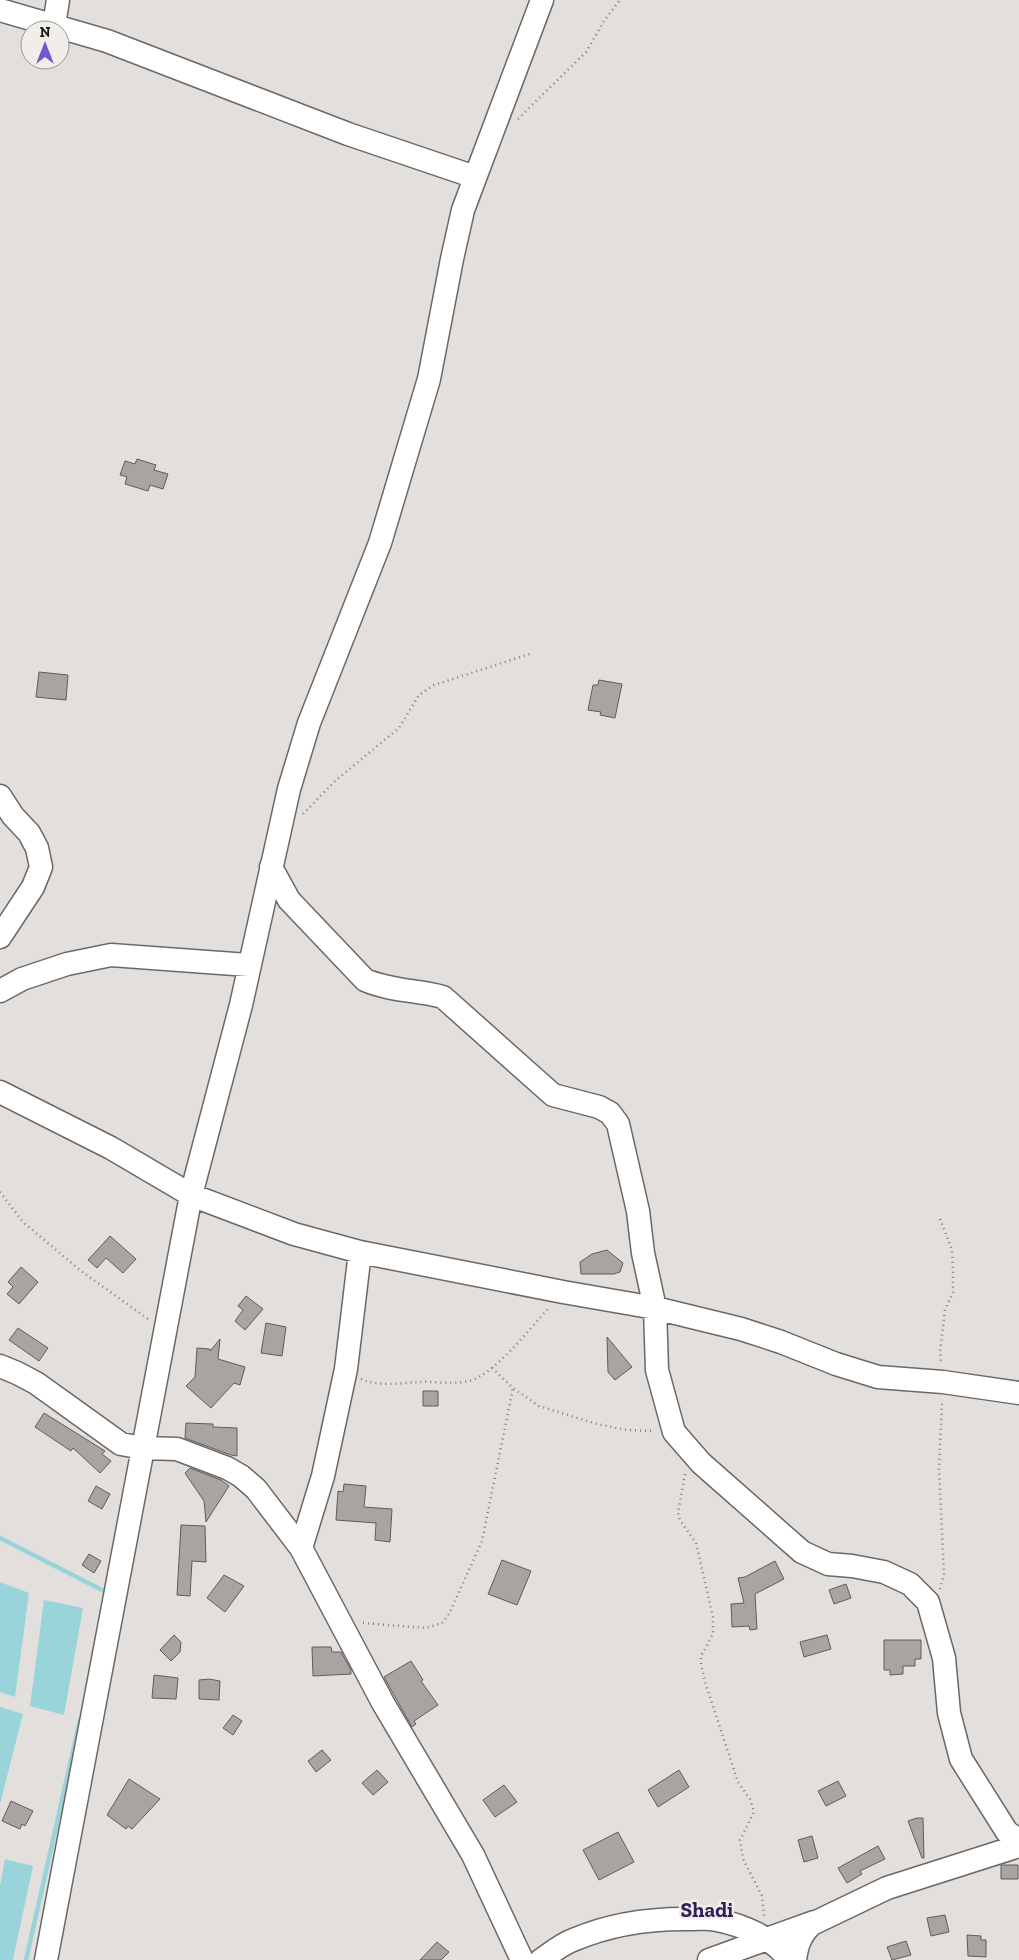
<svg xmlns="http://www.w3.org/2000/svg" width="1019" height="1960" font-family="'Zilla Slab',serif">
	<style>
		.water { fill: #9ad4db }
		.lines { fill: none; stroke-linecap: round; stroke-linejoin: round }
		.stream { stroke: #9ad4db; stroke-width: 4.5 }
		.building { fill: #a9a4a2; stroke: #615c5b }
		.minor-casing { stroke: #6b6865; stroke-width: 25 }
		.path { stroke: #807d7b; stroke-width: 2.5; stroke-dasharray: 1 4; stroke-linecap: butt }
		.minor { stroke: #fff; stroke-width: 22 }
		.labels { text-anchor: middle; dominant-baseline: central; stroke-width: 5; stroke-linejoin: round; paint-order: stroke }
		.quarter-label { font-size: 21px; font-weight: bold; fill: #2f205b; stroke: #f1ede9 }
	</style>
	<rect width="100%" height="100%" fill="#e3dfdc"/>
	<path class="water" d="M0 1582 29 1593 15 1697 0 1692Z
		M44 1600 83 1608 64 1715 30 1706Z
		M0 1707 23 1714 0 1804Z
		M5 1859 33 1866 13 1960H0V1886Z"/>
	<g class="lines">
		<path class="stream" d="M0 1538 108 1593
			M26 1960 80 1720"/>
	</g>
	<path class="building" d="M137 459 156 465 154 470 168 474 163 489 150 485 148 491 125 484 127 477 120 475 125 461 135 464Z
		M39 672 68 675 66 700 36 697Z
		M599 680 622 684 615 718 600 715 601 712 588 710 593 685H598Z
		M110 1236 136 1259 123 1273 106 1258 97 1268 88 1260Z
		M607 1250 623 1263 620 1272 614 1274H581L580 1262 592 1254Z
		M21 1267 38 1282 19 1304 7 1294 13 1287 8 1282Z
		M246 1296 263 1309 245 1330 235 1321 243 1310 238 1306Z
		M266 1323 286 1327 282 1356 261 1353Z
		M18 1328 48 1348 39 1361 9 1340Z
		M607 1337 632 1367 615 1380 608 1372Z
		M220 1339 218 1359 245 1367 240 1385 234 1383 211 1408 186 1386 195 1377 197 1348 210 1349V1351Z
		M423 1391H438V1406H423Z
		M44 1413 105 1451 102 1454 111 1461 100 1473 73 1448 71 1451 35 1427Z
		M186 1423 213 1424V1427L237 1428V1456L231 1455 185 1438Z
		M190 1468 221 1480 229 1486 206 1522 204 1501 185 1473Z
		M344 1484 366 1486 364 1507 392 1509 390 1542 375 1540 376 1523 336 1520 338 1491 343 1492Z
		M96 1486 110 1494 102 1509 88 1501Z
		M181 1525 205 1526 206 1562 192 1561 190 1596 177 1595Z
		M89 1554 101 1561 94 1573 82 1565Z
		M502 1560 531 1571 517 1605 488 1594Z
		M775 1561 784 1579 755 1594 757 1629 750 1630 749 1626 732 1627 731 1604 744 1603 738 1578 745 1577Z
		M224 1575 244 1586 225 1612 207 1598Z
		M846 1584 851 1598 834 1604 829 1590Z
		M174 1635 181 1642 180 1652 171 1661 160 1650Z
		M827 1635 831 1649 804 1657 800 1642Z
		M884 1640H921V1659H915V1666H903V1674L890 1675V1670H884Z
		M312 1647H331L332 1652H341L351 1670V1674L313 1676Z
		M411 1661 423 1680 421 1681 438 1705 414 1721 416 1724 412 1727 384 1677Z
		M154 1675 178 1678 176 1699 152 1698Z
		M209 1679 220 1681 219 1700 199 1699V1680Z
		M233 1715 242 1721 233 1735 223 1728Z
		M322 1750 331 1760 316 1772 308 1761Z
		M377 1770 388 1782 373 1795 362 1783Z
		M679 1770 689 1787 658 1807 648 1790Z
		M129 1779 160 1799 132 1829 128 1826 126 1829 107 1815Z
		M838 1781 846 1796 826 1806 818 1791Z
		M504 1785 517 1802 495 1817 483 1800Z
		M11 1801 33 1811 25 1826 22 1824 20 1829 2 1821Z
		M917 1818H923L924 1858H922L908 1821Z
		M618 1832 634 1862 599 1880 583 1850Z
		M812 1836 818 1858 804 1862 798 1840Z
		M878 1846 885 1859 860 1871 862 1874 847 1883 838 1868Z
		M1001 1865H1018V1879H1001Z
		M945 1915 949 1932 931 1936 927 1918Z
		M967 1935 981 1936V1940H986V1957L968 1956Z
		M906 1941 911 1955 892 1960 887 1947Z
		M437 1942 449 1952 441 1960H420Z"/>
	<g class="lines">
		<defs>
			<path id="minor" d="M0 10 107 41 348 134 475 177
				M54 25 58 0
				M0 796 13 816 29 833 37 848 41 867 33 887 0 937
				M271 867 289 900 365 980C390 991 417 990 443 997L553 1095 599 1107 610 1113 618 1124 638 1211 643 1253 655 1308 657 1370 674 1432 701 1463 802 1552 828 1564 852 1566 884 1572 910 1584 928 1602 944 1658 949 1713 961 1759 1007 1832 1019 1840
				M0 991 22 979 67 964 111 955 248 965
				M0 1092 111 1148 191 1195 294 1234 360 1252 563 1292 655 1308 741 1329 781 1342 836 1364 878 1377 943 1382 1019 1393
				M0 1366 17 1373 36 1383 121 1444 143 1448 177 1449 227 1468 241 1476 256 1489 301 1548 383 1703 473 1855 522 1960
				M301 1548 323 1476 346 1369 360 1252
				M46 1960 191 1195 241 1005 289 789 309 723 380 543 429 379 452 259 463 210 542 0
				M541 1960C551 1953 562 1944 573 1940 610 1924 654 1918 694 1919 701 1919 709 1918 717 1920 742 1925 774 1938 789 1960
				M709 1960 814 1922
				M795 1960C797 1945 800 1935 812 1924L887 1888 1019 1846"/>
		</defs>
		<use href="#minor" class="minor-casing"/>
		<path class="path" d="M518 119 586 52 604 21 620 0
			M303 814 335 781 399 728 419 695 434 685 533 653
			M0 1192 23 1222 81 1271 148 1319
			M940 1219 952 1250 953 1272V1293L945 1309 940 1352 941 1363
			M492 1368 513 1388 539 1406 597 1424 627 1430 654 1431
			M361 1379C378 1387 401 1383 419 1382 435 1381 452 1385 469 1381 494 1375 530 1328 548 1309
			M685 1474 678 1513 680 1520 696 1543 713 1617V1634L701 1656V1665L706 1685 738 1782 750 1799 754 1812 740 1840 743 1859 762 1896 764 1917
			M940 1589 944 1575 939 1469 942 1401
			M363 1623 426 1628 442 1623 449 1614 482 1541 513 1388"/>
		<use href="#minor" class="minor"/>
	</g>
	<g class="labels">
		<g class="quarter-label">
			<text x="707" y="1909">Shadi</text>
		</g>
	</g>
	<g transform="translate(45 45)"><circle r="24" fill="#f1ede9" stroke="#9b9795"/>
	<path d="M0-4L9 19L0 12L-9 19Z" fill="#7457d0"/>
	<text y="-8" font-size="14" font-weight="bold" text-anchor="middle" fill="#191716">N</text>
	</g>
</svg>
